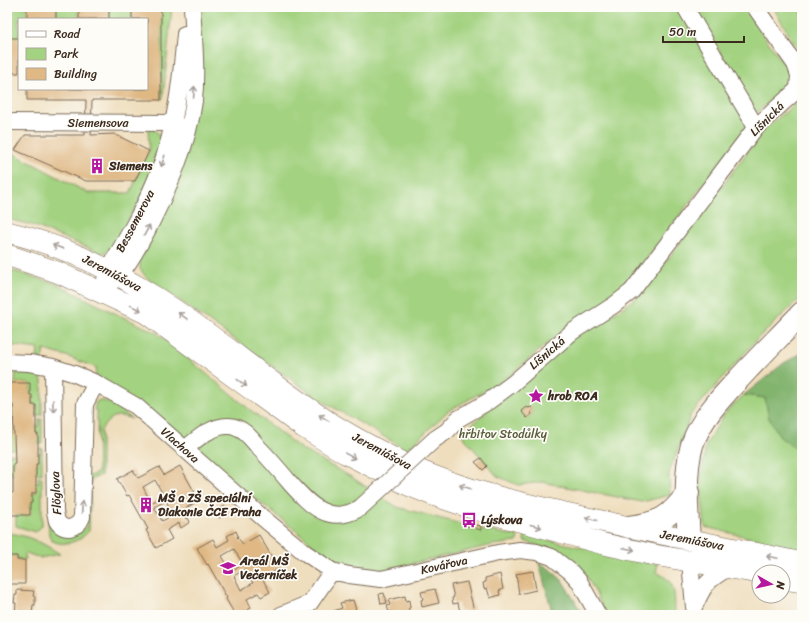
<svg xmlns="http://www.w3.org/2000/svg" width="809" height="622" font-family="Sriracha,sans-serif">
	<style>
		.green { fill: #a3d280; stroke: #6f7e4f; fill-rule: evenodd }
		.forest { fill: #82b46e; stroke: #5e6f46 }
		.building { fill: #dfb884; fill-rule: evenodd }
		.lines { fill: none; stroke-linecap: round; stroke-linejoin: round }
		.minor-casing { stroke: #7a6956; stroke-width: 18 }
		.major-casing { stroke: #7a6956; stroke-width: 22 }
		.highway-casing { stroke: #7a6956; stroke-width: 24 }
		.minor { stroke: #fff; stroke-width: 16 }
		.major { stroke: #fff; stroke-width: 21 }
		.highway { stroke: #fff; stroke-width: 22 }
		.minor-bridge-casing { stroke: #7a6956; stroke-width: 18; stroke-linecap: butt }
		.minor-bridge { stroke: #fff; stroke-width: 16 }
		.oneway { stroke: #a79f9a }
		.labels { text-anchor: middle; dominant-baseline: central; stroke-width: 3.5; stroke-linejoin: round; paint-order: stroke }
		.street-label { font-size: 12px; fill: #3b2a1e; stroke: #fdfcf7 }
		.poi-label { font-size: 12px; font-weight: bold; fill: #3b2a1e; stroke: #fdfcf7; text-anchor: start }
		.park-label { font-size: 12px; fill: #5a5c3b; stroke: #fdfcf7 }
	</style>
	<rect width="100%" height="100%" fill="#fdfcf7"/>
	<filter id="ink" filterUnits="userSpaceOnUse"><feTurbulence type="fractalNoise" baseFrequency=".025" numOctaves="2"/><feDisplacementMap in="SourceGraphic" scale="8" xChannelSelector="R" yChannelSelector="G"/><feConvolveMatrix kernelMatrix="1 2 1 2 8 2 1 2 1" color-interpolation-filters="sRGB"/></filter>
	<filter id="wash" filterUnits="userSpaceOnUse"><feTurbulence type="fractalNoise" baseFrequency=".012" numOctaves="4" result="noise"/><feDisplacementMap in="SourceGraphic" scale="16" xChannelSelector="R" yChannelSelector="G"/><feGaussianBlur stdDeviation="0.9" result="paint"/><feColorMatrix in="noise" values="0 0 0 0 0 0 0 0 0 0 0 0 0 0 0 0 0 1.4 0 .05"/><feComposite in="paint" operator="in"/></filter>
	<g filter="url(#wash)">
		<rect width="100%" height="100%" fill="#efdebd"/>
		<path class="green" d="M7 7H27V19H19V38H7Z
			M56 7H79V19H56Z
			M109 7H132V19H109Z
			M161 7H172L163 97 161 100Z
			M197 7H677L748 125 626 286 610 301 568 326 504 380 448 411 407 450 319 399 146 277 140 269V258L177 179Z
			M694 7H722L745 9 786 67 791 83 756 113Z
			M773 7H802V57Z
			M802 98V297L758 338 691 414 669 473 670 495 642 502 542 482 518 485 497 476 461 434 566 341 609 317 643 293 763 131ZM526 407 528 408 531 407 533 409 531 412 532 414 527 418 521 411Z
			M148 127 155 130 159 135 161 145 143 195 110 251 101 253 32 225 7 219V150L88 193H130L149 151Z
			M7 269 57 284 104 308 157 333 249 409 301 449 351 477 397 507 484 530 518 536 517 542 493 545 379 571 354 566 336 559 320 550 205 458 95 375 97 368 66 356 44 350 42 359 37 358 38 349 7 345Z
			M16 372 38 375 42 380V415H36V405H32V395H30V383H15Z
			M744 395 765 398 769 418 802 454V550L705 527 700 482 706 445 725 413Z
			M99 400C112 401 123 412 132 419 116 413 111 416 101 430V475L91 480 89 531C80 541 64 548 51 540L49 535 48 520 53 529 62 535 82 531 87 525 89 476 98 473 97 411 94 410 96 402Z
			M7 405H13V420H7Z
			M39 419H42V444H38V435L36 434V426H39Z
			M13 426V434L15 435V449H8L7 427Z
			M40 448H42V474L36 473V464H38V454H40Z
			M10 454H15L13 476 7 470V456Z
			M38 477H42V526L36 532 16 526V515H30V503H32V493H36V483H39Z
			M7 533C28 535 43 543 60 554L40 558 26 553 25 555V560H17V556H7Z
			M525 535 658 564 656 572C678 582 674 595 675 615H606C599 601 593 585 584 573 570 555 545 548 524 541Z"/>
		<path class="forest" d="M802 353V454L780 437 769 418 765 398 744 395 784 363Z
			M539 563 547 567 562 580 583 615H553Z"/>
		<g id="blocks">
			<path class="building" d="M27 7H56V19H27Z
				M79 7H109V19H79Z
				M132 7H161V100H92L91 135 114 134 149 151 135 181H86L15 150 25 135H85L86 100H27V89H147V19H132Z
				M7 38H19V73H7Z
				M7 383H30V395H32V405H36V434H38V464H36V493H32V503H30V515H7V493H13V464H15L13 405H7Z
				M526 407 528 408 531 407 533 409 531 412 532 414 527 418 521 411Z
				M481 458 487 466 483 470 475 462Z
				M180 466 199 500 183 510 185 514 184 515 186 519 188 518 190 522 181 528 179 523 167 530 172 539 156 548 146 530 148 529 129 495 127 496 117 479 133 470 138 478 159 467 164 475ZM155 480 164 496 151 503 143 487ZM166 501 174 515 162 521 154 507Z
				M225 506 229 513 219 518 215 511Z
				M467 523 481 526V530L467 526Z
				M236 531 238 536 237 537 243 544 259 535 279 569 262 578 270 592 261 597 258 593 247 599 251 608 238 615H235L226 599 227 598 208 564 207 565 197 548 213 539 217 547 229 540 227 536ZM234 549 243 564 231 571 222 556ZM245 569 253 583 241 590 234 576Z
				M7 556H17V560H25V584H7Z
				M533 571 536 590 519 594 516 574Z
				M500 574 503 589 499 591 500 595 490 598 487 588 484 589 483 583 486 582 485 578Z
				M467 582 475 615H467L465 610 460 612 458 603 453 604 452 598 454 597 451 585Z
				M435 589 439 603 422 607 421 600 423 599 421 592Z
				M17 590 34 591 33 596 35 597V605H33L32 615H13V613L15 614 16 603H14L15 595H17Z
				M384 593 387 603 381 604 379 594Z
				M405 596 406 601 409 600 410 608 408 609 410 614 392 615V612H389L387 606 390 605 388 600Z
				M353 600 356 610 349 615H323L342 608 340 603Z"/>
		</g>
	</g>
	<g filter="url(#ink)">
		<use href="#blocks" fill-opacity="0" stroke="#7a6956" stroke-width="1"/>
		<g class="lines">
			<defs>
				<path id="minor" d="M685 7 756 127
					M7 122 173 123 181 127
					M105 280 108 270C127 238 147 204 160 169 176 126 181 79 185 34
					M101 291C107 286 114 281 119 275 131 262 139 245 148 229 168 189 188 146 194 101 197 70 194 38 192 7
					M7 362 29 363 53 367 75 374 96 383 136 406 263 518 304 552 332 571 349 575 381 579 498 553 520 550 537 552 552 557 571 572 579 581 598 615
					M53 367 55 512C56 515 56 518 57 521 64 533 78 528 82 517L85 404 96 383
					M435 439 447 431 458 419 489 401 512 384 572 332 614 305 632 291 756 127 798 89 799 75 795 64 755 7
					M185 449C197 439 211 426 228 426 242 426 251 438 259 448 270 459 280 471 290 483 310 505 329 526 360 508
					M690 561 694 607
					M694 607C705 583 706 581 730 567
					M281 615 310 603 332 571"/>
				<path id="major" d="M7 232C60 244 109 268 155 297 209 331 258 374 311 410 336 428 364 443 391 457 449 487 515 502 579 516 653 533 728 547 802 563
					M7 255 57 272 146 313 303 427 345 453 408 485 433 495 475 509 604 544 654 555 759 573
					M783 579 802 582"/>
				<path id="highway" d="M629 527C661 523 669 518 688 493
					M689 539C687 510 684 474 692 445 702 415 727 392 747 370 765 351 784 332 802 313"/>
			</defs>
			<use href="#minor" class="minor-casing"/>
			<use href="#major" class="major-casing"/>
			<use href="#highway" class="highway-casing"/>
			<use href="#minor" class="minor"/>
			<use href="#major" class="major"/>
			<use href="#highway" class="highway"/>
			<defs>
				<path id="minor-bridge" d="M360 508 435 439"/>
			</defs>
			<use href="#minor-bridge" class="minor-bridge-casing"/>
			<use href="#minor-bridge" class="minor-bridge"/>
		</g>
		<defs><path id="oneway-shaft" d="M-6 0H5M1.5-3L5.5 0L1.5 3" fill="none" stroke-width="1.6" stroke-linecap="round" stroke-linejoin="round"/></defs>
		<g class="oneway">
			<use href="#oneway-shaft" transform="translate(194 92) rotate(-86)"/>
			<use href="#oneway-shaft" transform="translate(163 161) rotate(108)"/>
			<use href="#oneway-shaft" transform="translate(147 230) rotate(-63)"/>
			<use href="#oneway-shaft" transform="translate(58 247) rotate(-160)"/>
			<use href="#oneway-shaft" transform="translate(136 308) rotate(26)"/>
			<use href="#oneway-shaft" transform="translate(183 316) rotate(-144)"/>
			<use href="#oneway-shaft" transform="translate(242 383) rotate(36)"/>
			<use href="#oneway-shaft" transform="translate(53 406) rotate(89)"/>
			<use href="#oneway-shaft" transform="translate(324 418) rotate(-148)"/>
			<use href="#oneway-shaft" transform="translate(350 456) rotate(29)"/>
			<use href="#oneway-shaft" transform="translate(465 487) rotate(-162)"/>
			<use href="#oneway-shaft" transform="translate(82 507) rotate(-88)"/>
			<use href="#oneway-shaft" transform="translate(591 519) rotate(-167)"/>
			<use href="#oneway-shaft" transform="translate(536 526) rotate(15)"/>
			<use href="#oneway-shaft" transform="translate(629 549) rotate(12)"/>
			<use href="#oneway-shaft" transform="translate(772 557) rotate(-168)"/>
		</g>
	</g>
	<defs>
		<symbol id="building-bare" viewBox="-9 -9 18 18"><path d="M-4-6H4V6H1V3H-1V6H-4ZM-2.5-4.3h1.7v1.8h-1.7ZM.8-4.3h1.7v1.8H.8ZM-2.5-1h1.7V.8h-1.7ZM.8-1h1.7V.8H.8Z" fill="#b5179e" stroke="#fdfcf7" stroke-width="2.5" paint-order="stroke"/></symbol>
		<symbol id="sight-bare" viewBox="-9 -9 18 18"><path d="M0-6L1.8-2.2L6-1.7L2.9 1.2L3.7 5.4L0 3.3L-3.7 5.4L-2.9 1.2L-6-1.7L-1.8-2.2Z" fill="#b5179e" stroke="#fdfcf7" stroke-width="2.5" paint-order="stroke"/></symbol>
		<symbol id="bus-bare" viewBox="-9 -9 18 18"><path d="M-5-6H5V4H4V6H2V4H-2V6H-4V4H-5ZM-3.5-4V0h7V-4ZM-3.5 1.2v1.5H-2V1.2ZM2 1.2v1.5H3.5V1.2Z" fill="#b5179e" stroke="#fdfcf7" stroke-width="2.5" paint-order="stroke"/></symbol>
		<symbol id="school-bare" viewBox="-9 -9 18 18"><path d="M0-5L7-2L0 1L-7-2ZM-4 1L0 2.5L4 1V4Q0 6-4 4Z" fill="#b5179e" stroke="#fdfcf7" stroke-width="2.5" paint-order="stroke"/></symbol>
	</defs>
	<g fill-rule="evenodd">
		<use href="#building-bare" x="86" y="155" width="22" height="22"/>
		<use href="#sight-bare" x="525" y="385" width="22" height="22"/>
		<use href="#building-bare" x="135" y="494" width="22" height="22"/>
		<use href="#bus-bare" x="458" y="509" width="22" height="22"/>
		<use href="#school-bare" x="217" y="557" width="22" height="22"/>
	</g>
	<g class="labels">
		<g class="street-label">
			<text transform="translate(767 119) rotate(-45)">Líšnická</text>
			<text x="98" y="123">Siemensova</text>
			<text transform="translate(135 221) rotate(-62)">Bessemerova</text>
			<text transform="translate(112 273) rotate(28)">Jeremiášova</text>
			<text transform="translate(547 353) rotate(-41)">Líšnická</text>
			<text transform="translate(180 445) rotate(42)">Vlachova</text>
			<text transform="translate(382 451) rotate(28)">Jeremiášova</text>
			<text transform="translate(56 493) rotate(-93)">Flöglova</text>
			<text transform="translate(692 540) rotate(11)">Jeremiášova</text>
			<text transform="translate(444 565) rotate(-13)">Kovářova</text>
		</g>
		<g class="poi-label">
			<text x="109" y="166">Siemens</text>
			<text x="548" y="396">hrob ROA</text>
			<text x="158" y="498">MŠ a ZŠ speciální<tspan x="158" dy="14">Diakonie ČCE Praha</tspan></text>
			<text x="481" y="520">Lýskova</text>
			<text x="240" y="561">Areál MŠ<tspan x="240" dy="14">Večerníček</tspan></text>
		</g>
		<g class="park-label">
			<text x="503" y="434">hřbitov Stodůlky</text>
		</g>
	</g>
	<rect width="809" height="622" fill="none" stroke="#fdfcf7" stroke-width="24"/>
	<rect x="18" y="18" width="130" height="72" fill="#fdfcf7" stroke="#afa8a0"/>
	<rect x="26" y="31" width="20" height="6" fill="#ffffff" stroke="#afa8a0"/>
	<text x="54" y="38" font-size="12" fill="#3b2a1e">Road</text>
	<rect x="26" y="48" width="20" height="12" fill="#a3d280" stroke="#afa8a0"/>
	<text x="54" y="58" font-size="12" fill="#3b2a1e">Park</text>
	<rect x="26" y="68" width="20" height="12" fill="#dfb884" stroke="#afa8a0"/>
	<text x="54" y="78" font-size="12" fill="#3b2a1e">Building</text>
	<g transform="translate(771 584) rotate(98)"><circle r="19" fill="#fdfcf7" stroke="#afa8a0"/>
	<path d="M0-3L7 15L0 10L-7 15Z" fill="#b5179e"/>
	<text y="-6" font-size="11" font-weight="bold" text-anchor="middle" fill="#3b2a1e">N</text>
	</g>
	<path d="M663 36v6h81v-6" fill="none" stroke="#3b2a1e" stroke-width="2"/>
	<text x="669" y="36" font-size="12" fill="#3b2a1e" stroke="#fdfcf7" stroke-width="3" paint-order="stroke">50 m</text>
</svg>
